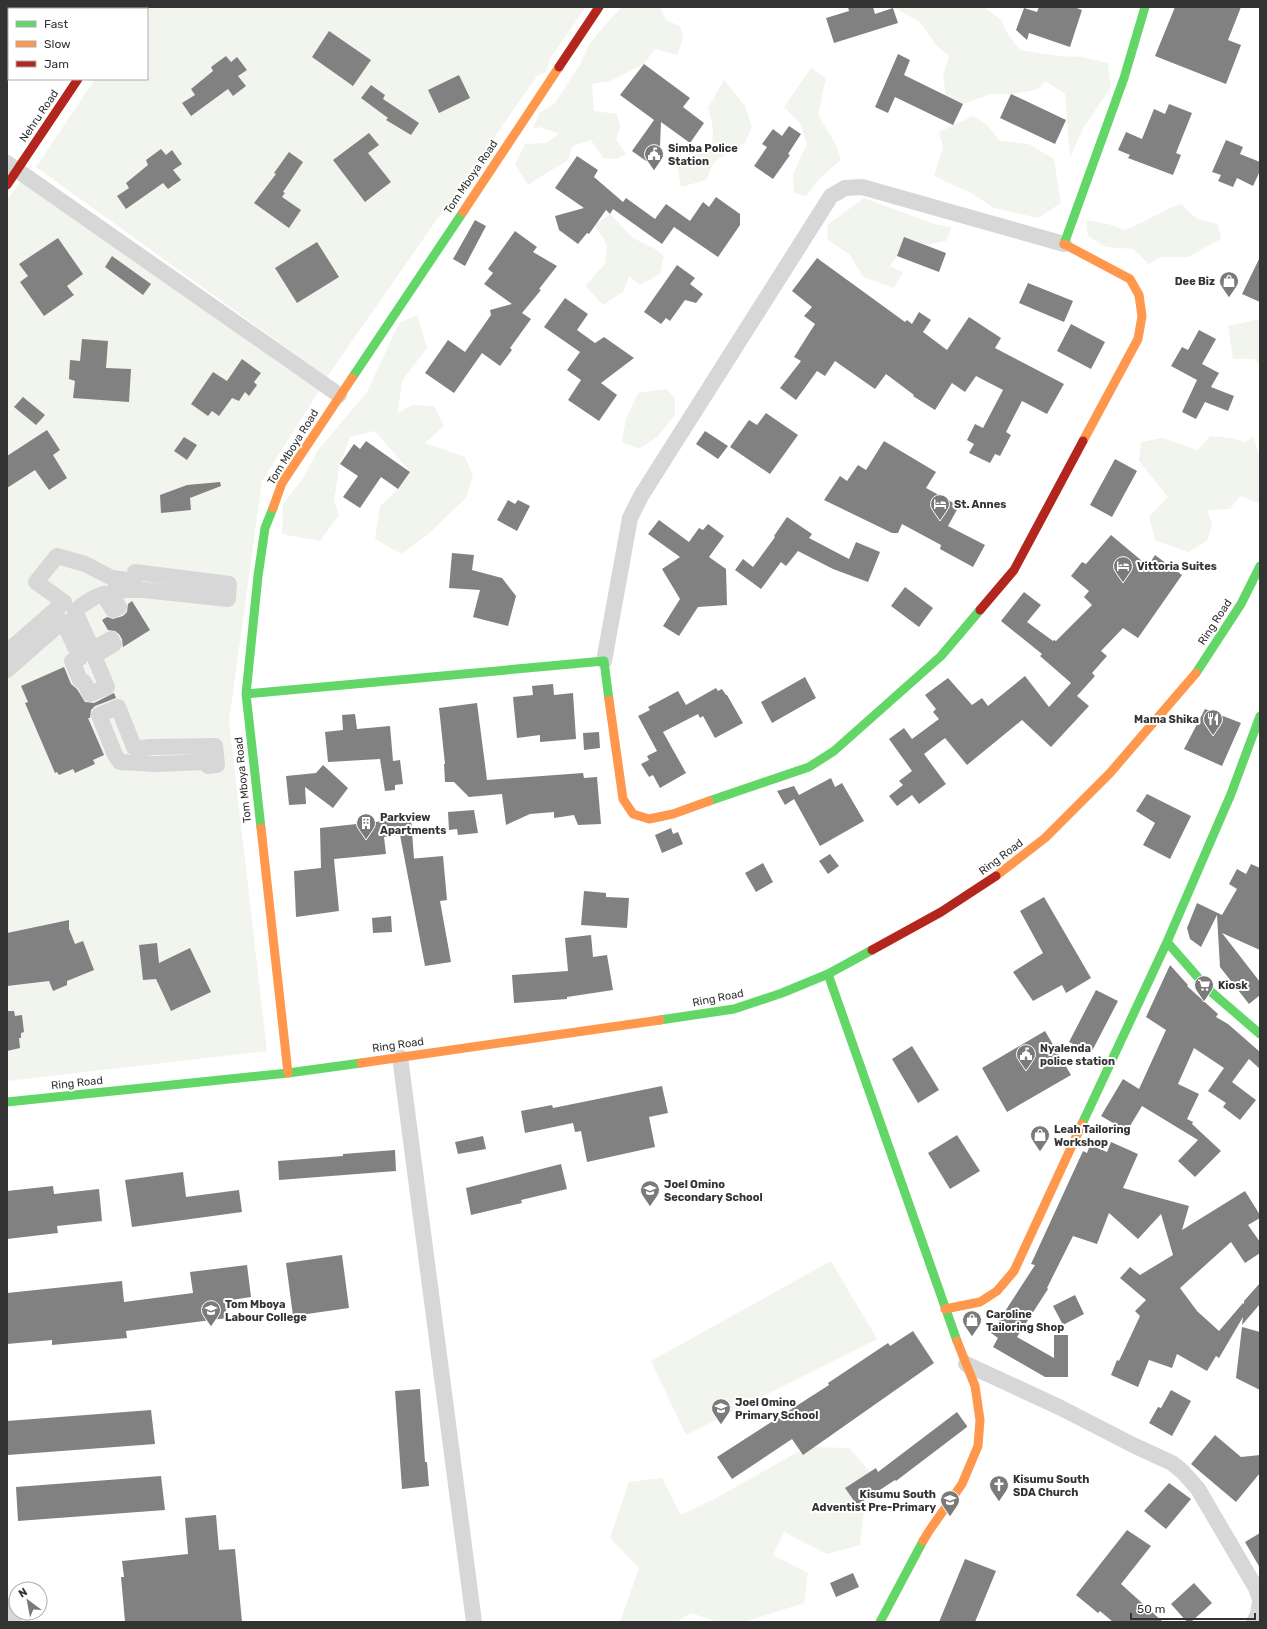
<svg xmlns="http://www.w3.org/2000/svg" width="1267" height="1629" font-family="Rubik,sans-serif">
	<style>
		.green { fill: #f1f5ed }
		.building { fill: #818181 }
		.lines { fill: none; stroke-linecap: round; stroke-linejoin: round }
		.street { stroke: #d7d7d7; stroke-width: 16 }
		.fast { stroke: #63d668; stroke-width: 9 }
		.slow { stroke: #ff974d; stroke-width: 9 }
		.jam { stroke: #b3261e; stroke-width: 9 }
		.labels { text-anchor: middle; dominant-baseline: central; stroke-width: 4; stroke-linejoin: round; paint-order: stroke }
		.street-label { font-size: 11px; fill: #333; stroke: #fff }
		.poi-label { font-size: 11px; font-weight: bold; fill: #333; stroke: #fff; text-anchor: start }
	</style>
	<rect width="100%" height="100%" fill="#fff"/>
	<path class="green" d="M32 7H101L99 9H35Z
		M143 7H586L551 57 546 72 537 76 327 377 36 167 95 79H147V9H142Z
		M622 7H660L666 20 680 26 683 38 677 55 655 49 644 64 610 81 592 84 594 111 617 114 620 127 616 140 626 154 616 159 603 158 591 140 573 146 567 161 548 172 528 185 515 165 525 144 546 143 559 134 540 127 533 129 539 113 555 103 581 63 588 46 604 26Z
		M893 7H984L1001 20 1007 33 1020 50 1058 56 1082 57 1108 63 1111 87 1084 127 1070 157 1065 94 1046 81 1036 90 1011 94H991L963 104 946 96 943 76 949 56 936 45 920 22Z
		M811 68 826 78 818 115 836 145 841 160 822 176 806 196 794 193 793 174 807 144 800 123 784 107Z
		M724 80 745 106 752 127 745 142 714 162 706 180 681 187 677 165 712 145 713 128 708 108Z
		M973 116 987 125 1000 141 1029 144 1054 159 1061 203 1038 218 994 208 973 194 934 176 943 147 939 132Z
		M21 180 319 391 262 481 229 721 267 1051 7 1081V200Z
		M864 198 934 224 952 227 946 241 926 245 904 237 897 256 890 266 903 272 894 288 863 277 850 255 828 240 827 225Z
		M1181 204 1197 219 1218 224 1221 239 1188 257H1161L1149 264 1133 249 1106 247 1088 236 1086 220 1108 224 1125 230C1144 223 1161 211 1181 204Z
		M610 214 633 238 655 249 664 256 660 274 640 285 629 276 623 292 603 305 585 286 605 264 607 245 595 225Z
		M417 315 427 348 402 381 398 413 412 405 434 406 444 426 425 443 465 457 473 475 466 498 426 536 401 554 375 539 380 506 398 489 410 472 375 431 350 437 340 464 334 500 339 515 320 541 282 534 283 504 303 478 318 450 367 392 399 323Z
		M1260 319V366L1254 359H1233L1228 326Z
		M667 389 675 398V415L657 437 639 449 622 442 626 419 638 393Z
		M1210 436 1231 438 1245 442 1253 436 1260 457V502L1258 503 1240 496 1230 509 1207 510 1212 525 1207 541 1188 552 1155 540 1149 517 1168 497 1139 461 1141 442 1163 438 1198 450Z
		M831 1261 877 1339 686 1435 651 1361Z
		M807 1447 849 1448 871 1473 855 1495 864 1512 860 1545 827 1554 784 1532 773 1555 808 1573 804 1603 744 1622H718L691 1613 676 1622H620L639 1568 610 1538 629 1482 662 1478 681 1515 716 1498Z"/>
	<path class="building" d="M848 7H873L875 14 893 8 898 23 834 43 826 18 849 11Z
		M1039 7H1074L1082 10 1070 47 1029 33 1027 40 1016 30 1024 8 1037 12Z
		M1175 7H1241L1228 40 1241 45 1226 84 1155 56Z
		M329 31 371 60 353 86 312 57Z
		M898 54 910 60 904 75 963 104 953 125 895 97 888 113 875 107Z
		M226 56 231 62 237 57 247 70 238 76 246 86 233 96 228 89 191 116 182 103 195 95 191 89 213 71 211 67Z
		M644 64 690 98 683 107 704 123 690 143 661 122 660 146 649 163 632 151 654 120 620 95Z
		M459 75 470 98 439 113 428 90Z
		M371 85 385 95 383 99 419 123 411 135 386 120 388 118 361 98Z
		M1011 94 1066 120 1055 144 1000 118Z
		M1169 104 1192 113 1176 153 1181 155 1173 175 1128 158 1130 155 1118 150 1126 132 1142 139 1154 109 1165 114Z
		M789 126 801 134 788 154 790 155 773 179 754 166 767 147 762 144 773 129 782 136Z
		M369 133 379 145 368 153 391 182 365 202 333 160Z
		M1226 140 1243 147 1240 154 1260 162V171L1253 186 1237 178 1233 187 1218 181 1221 175 1212 172Z
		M161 149 166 155 172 150 182 164 173 170 181 180 168 189 163 183 126 209 117 196 129 188 126 183 148 165 146 160Z
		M289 152 303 162 283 192 285 193 282 197 301 210 289 228 254 203 276 174 274 173Z
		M577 156 598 170 594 177 623 202 626 198 655 219 666 204 690 221 703 202 709 207 716 197 740 214V225L718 257 674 227 662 244 613 209 610 214 606 210 589 234 587 233 578 244 559 230 555 216 584 208 555 188Z
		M475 220 486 226 465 266 453 259Z
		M515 231 537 247 533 252 557 266 539 289 541 290 522 313 531 319 510 348 512 350 500 366 482 353 454 393 425 373 448 340 465 352 491 315 490 310 512 304 484 284 493 273 488 269Z
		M904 237 946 253 939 272 897 256Z
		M58 238 83 274 67 286 74 295 44 316 20 282 28 276 19 264Z
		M317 242 339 277 297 303 275 268Z
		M112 256 151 284 143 295 105 267Z
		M1260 257V302L1242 294Z
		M817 258 905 322 907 320 912 324 919 312 931 320 923 332 947 350 969 317 1001 338 995 348 1064 384 1047 414 1022 401 1006 432 1011 435 1000 456 995 454 990 463 969 453 974 444 967 440 975 424 983 428 1003 390 976 376 965 392 952 383 935 410 913 396 914 395 886 374 875 389 835 361 825 376 817 371 796 400 780 388 801 361 794 357 815 324 804 316 812 307 792 291Z
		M677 265 695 278 690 284 703 294 696 303 685 300 670 321 666 318 661 324 644 312Z
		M1028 283 1073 301 1064 322 1019 303Z
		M565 298 588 314 577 330 595 343 604 337 634 358 601 383 617 395 599 421 568 400 581 380 567 370 580 352 544 327Z
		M1071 324 1105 342 1091 369 1057 351Z
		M1199 330 1216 339 1202 364 1219 373 1211 387 1234 396 1228 411 1205 402 1196 419 1182 412 1197 380 1171 366 1182 347 1188 350Z
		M82 339 108 341 106 368 131 369 129 402 73 398 75 381 69 379 70 360 80 361Z
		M242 359 261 373 254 382 257 385 249 396 245 392 239 401 232 398 219 416 212 411 208 416 191 404 213 372 227 381Z
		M23 397 45 415 36 425 14 407Z
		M766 413 798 435 770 474 730 447 749 420 757 425Z
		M47 430 60 450 53 455 67 478 49 490 35 470 7 488V456Z
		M705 431 728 446 718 459 696 444Z
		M184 437 197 445 187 460 174 451Z
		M366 441 410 472 398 489 381 477 360 508 343 497 358 476 340 464 354 444 360 449Z
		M884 441 936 472 926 488 959 506 948 526 985 545 973 567 940 549 941 545 902 524 898 533H892L824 500 840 476 847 481 858 465 866 470Z
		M1115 459 1137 471 1112 517 1090 505Z
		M220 482 221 486 190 498 191 510 161 513 160 495 187 485Z
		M508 500 515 504 518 500 530 506 517 531 497 520Z
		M787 517 812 534 809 538 849 559 856 542 880 552 868 582 833 569 798 551 786 566 781 562 761 589 735 570 743 559 753 567 775 537 774 536Z
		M659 520 689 542 699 528 703 530 708 524 724 536 709 557 726 569 727 605 698 607 679 636 663 626 680 599 662 569 680 557 648 534Z
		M1111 535 1148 566 1155 555 1182 575 1138 638 1123 628 1101 651 1107 656 1092 673 1095 676 1077 696 1089 706 1051 747 1022 720 967 765 945 738 924 754 946 784 919 804 912 795 897 806 889 796 903 785 899 781 912 771 889 739 904 728 912 739 939 719 933 712 936 709 925 695 948 678 972 705 982 698 988 706 1025 676 1049 707 1071 683 1040 656 1042 654 1001 621 1024 592 1041 605 1027 622 1053 641 1054 640 1056 641 1092 605 1084 597 1089 591 1071 576 1082 562 1086 564Z
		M452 553 474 555 472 570 502 578 516 596 508 626 473 617 480 590 449 588Z
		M905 587 933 608 919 627 891 606Z
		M132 601 150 630 123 647 122 639 119 634 115 631 108 630 102 620 107 617 113 619 123 616 127 612 128 604Z
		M64 667 71 684 77 689 85 702 94 703 114 693 116 698 95 706 91 710 90 718H88L104 755 93 760 95 764 75 773 73 769 59 775 57 772 55 773 25 703 28 702 21 686Z
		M805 677 816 698 772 723 761 702Z
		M553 684 554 695 573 693 576 739 540 742V735L517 738 513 697 533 695 532 686Z
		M716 688 718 691 722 689 726 695H727L743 723 715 738 703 716 700 718 698 714 663 732 686 773 660 788 653 775 649 777 641 764 649 760 647 756 657 751 638 716 650 710 648 707 678 691 686 705Z
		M477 703 487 780 583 773 584 778 597 777 601 824 578 825 574 815 554 818V812L530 814 506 825 502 794 469 797 454 782H445L444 764H445L439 708Z
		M1205 709 1241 723 1222 766 1184 749Z
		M355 714 357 729 390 726 393 761 400 760 403 784 395 785V790L385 791 380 759 328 762 325 732 343 730 342 715Z
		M599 732 600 748 584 750 583 733Z
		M323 765 348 788 333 808 305 787 306 804 289 805 286 776 316 773Z
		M831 778 835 787 842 783 864 821 820 846 794 799 785 805 777 791 794 786 799 795Z
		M1147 794 1191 816 1170 859 1143 845 1155 823 1136 811Z
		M474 810 478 833 458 835 457 829 449 830 448 812Z
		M411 818 414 859H409L443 856 447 900 440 901 451 962 425 966 400 835 384 837 386 854 334 859 339 911 296 917 294 871 321 868 320 828Z
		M671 828 673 834 678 832 683 844 662 853 655 835Z
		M830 854 839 866 828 874 819 861Z
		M763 863 773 882 756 892 745 873Z
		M1251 864 1260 868V950L1222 933 1260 982V995L1249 1004 1220 967 1217 915 1201 947 1190 939 1187 928 1197 903 1222 915 1237 889 1229 884 1237 869 1246 874Z
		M584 891 606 893V897L629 898 627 928 581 925Z
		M1044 897 1091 978 1066 993 1062 985 1033 1001 1013 972 1043 953 1020 911Z
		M391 916 392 932 373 933 372 918Z
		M69 920V929L75 944 83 941 94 970 67 981V985L53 991 49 981 7 986V933Z
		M591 935 593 957 607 955 613 990 567 997V999L514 1003 512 975 568 971 565 938Z
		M157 943 159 963 190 948 211 992 171 1011 156 979 143 980 139 945Z
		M1170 965 1188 985 1187 986 1218 1014 1216 1017 1228 1024 1260 1052V1069L1249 1059 1232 1082 1256 1100 1240 1120 1223 1107 1226 1103 1208 1091 1224 1068 1194 1048 1178 1084 1199 1094 1187 1119 1193 1122 1192 1124 1221 1151 1195 1177 1178 1161 1198 1140 1142 1106 1127 1131 1101 1116 1123 1079 1139 1089 1166 1030 1146 1017Z
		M1096 990 1118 1001 1091 1053 1069 1042Z
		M7 1011H14L15 1016 22 1015 24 1032 21 1033V1038H19L20 1048 7 1051Z
		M1045 1031 1071 1075 1007 1112 982 1068Z
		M912 1046 939 1090 918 1103 892 1059Z
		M662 1086 668 1113 649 1117 655 1147 587 1162 581 1131 575 1132 573 1123 525 1133 521 1111 552 1105 553 1108Z
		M957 1135 980 1171 950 1189 928 1153Z
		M483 1136 486 1149 458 1154 455 1142Z
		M1111 1142 1138 1154 1123 1188 1189 1206 1182 1230 1245 1191 1260 1215V1218L1248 1225 1260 1242V1253L1245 1263 1231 1242 1180 1288 1197 1311 1219 1331 1243 1303 1244 1304V1301L1260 1283V1304L1242 1325 1243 1317 1219 1358 1216 1356 1207 1371 1177 1354 1172 1368 1149 1360 1138 1387 1111 1375 1117 1360 1119 1361 1140 1316 1135 1311 1146 1300 1120 1278 1130 1267 1140 1275 1173 1255 1161 1214 1138 1239 1109 1213 1097 1244 1073 1236 1047 1288 1048 1289 1017 1337 1054 1358V1335H1068V1377H1045L993 1347 998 1338 991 1333 1035 1265 1031 1264 1083 1151 1087 1153 1090 1145 1107 1152Z
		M395 1150 396 1171 279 1180 278 1161 343 1156V1154Z
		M561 1164 567 1189 521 1200 522 1203 471 1215 466 1188Z
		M183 1172 186 1197 239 1190 242 1212 132 1227 125 1180Z
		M53 1186 54 1194 99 1189 102 1221 57 1226 58 1233 7 1239V1191Z
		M342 1255 349 1308 293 1316 286 1263Z
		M247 1265 251 1297 225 1301 227 1318 126 1331 127 1338 52 1345V1340L7 1344V1293L122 1281 124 1302 193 1293 190 1272Z
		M1075 1295 1084 1314 1063 1325 1053 1306Z
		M1242 1327 1260 1332V1390L1236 1378Z
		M913 1331 934 1363 803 1455 792 1439 732 1479 717 1457 829 1385 828 1383 888 1343 890 1346Z
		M420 1389 425 1462H427L429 1486 402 1489 395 1391Z
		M1171 1390 1191 1401 1172 1436 1149 1423 1158 1407 1161 1408Z
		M151 1410 155 1444 8 1455 7 1421Z
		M957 1412 967 1426V1427L896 1481 895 1480 857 1505 845 1488 876 1468 878 1472Z
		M1215 1435 1241 1457 1260 1455V1473L1236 1502 1191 1464Z
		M161 1476 165 1510 18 1521 16 1487Z
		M1169 1483 1191 1499 1166 1529 1144 1511Z
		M216 1515 219 1550 235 1549 242 1622H125L121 1577H124L122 1561 188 1554 185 1518Z
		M1127 1530 1151 1546 1121 1584 1163 1622H1113L1100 1611 1098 1613 1076 1595Z
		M1260 1533V1568L1245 1542Z
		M965 1559 996 1571 975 1622H939Z
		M853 1573 859 1587 836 1597 830 1583Z
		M1194 1583 1212 1603 1191 1622H1187L1171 1604Z"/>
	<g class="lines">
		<path class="street" d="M7 163 339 395
			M7 652 64 602 36 582 57 556 85 564 112 578 134 581 135 572 229 584 228 599 144 590H126L110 593 119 607 113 610 103 594C91 598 84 603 75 611L92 649 111 639 114 644 94 656 107 687 90 694 84 682 80 680 72 661 80 658 63 621 7 670
			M604 661 630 518 641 496 831 196 845 188 862 187 1064 244
			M118 707 134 747 142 748 150 747 215 746 217 765 208 766 207 762 156 764 120 762 115 755 99 715Z
			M400 1057 474 1622
			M966 1364 1059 1407 1135 1446 1172 1463 1183 1472 1198 1489 1256 1588 1260 1599
			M7 1606 14 1622
			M1254 1622 1258 1614 1260 1602"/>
		<path class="fast" d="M1064 244 1124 78 1145 7
			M352 378 463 212
			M1196 673 1241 604 1260 566
			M246 694 604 661 609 700
			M709 801 809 767 834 751 941 656 980 610
			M261 828 246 694 258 576 265 528 273 508
			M1167 942 1209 990 1260 1034
			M828 974 957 1341
			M660 1020 734 1009 782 993 828 974 872 950
			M7 1102 288 1073 361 1063
			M1082 1124 1167 942 1231 794 1260 716
			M880 1622 923 1541"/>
		<path class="slow" d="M125 9 126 7
			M463 212 559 67
			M1064 244 1130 279 1139 295 1142 316 1138 339 1083 441
			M273 508 282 483 352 378
			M609 700 623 799 633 814 649 819 673 814 709 801
			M261 828 288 1073
			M996 876 1045 838 1110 773 1196 673
			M361 1063 660 1020
			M945 1309 980 1302 997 1291 1014 1271 1082 1124
			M923 1541 929 1531 962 1484 978 1446 980 1420 975 1386 957 1341"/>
		<path class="jam" d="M559 67 599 7
			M7 185 78 79
			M980 610 1014 570 1083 441
			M872 950 941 912 996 876"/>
	</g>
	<defs>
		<symbol id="civic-pin" viewBox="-11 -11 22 30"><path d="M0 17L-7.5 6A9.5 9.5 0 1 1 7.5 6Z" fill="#7a7a7a" stroke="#fff"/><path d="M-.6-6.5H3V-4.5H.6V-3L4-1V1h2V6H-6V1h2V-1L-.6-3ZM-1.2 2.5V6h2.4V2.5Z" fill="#fff"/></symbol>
		<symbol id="shop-pin" viewBox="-11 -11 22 30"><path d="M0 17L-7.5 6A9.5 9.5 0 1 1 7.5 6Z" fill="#7a7a7a" stroke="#fff"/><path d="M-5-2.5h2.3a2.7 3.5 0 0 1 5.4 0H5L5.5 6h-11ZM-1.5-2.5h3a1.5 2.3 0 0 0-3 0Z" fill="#fff"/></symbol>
		<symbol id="hotel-pin" viewBox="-11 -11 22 30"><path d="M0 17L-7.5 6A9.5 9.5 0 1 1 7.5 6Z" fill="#7a7a7a" stroke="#fff"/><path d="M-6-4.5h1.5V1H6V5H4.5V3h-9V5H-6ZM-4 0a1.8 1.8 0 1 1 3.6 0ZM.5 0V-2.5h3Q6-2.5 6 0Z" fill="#fff"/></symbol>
		<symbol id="restaurant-pin" viewBox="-11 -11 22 30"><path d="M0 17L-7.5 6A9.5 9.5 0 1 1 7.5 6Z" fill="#7a7a7a" stroke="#fff"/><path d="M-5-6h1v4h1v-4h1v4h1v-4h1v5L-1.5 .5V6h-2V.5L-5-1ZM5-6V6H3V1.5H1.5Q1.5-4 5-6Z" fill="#fff"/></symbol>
		<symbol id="building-pin" viewBox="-11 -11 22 30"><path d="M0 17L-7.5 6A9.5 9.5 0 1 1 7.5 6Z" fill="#7a7a7a" stroke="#fff"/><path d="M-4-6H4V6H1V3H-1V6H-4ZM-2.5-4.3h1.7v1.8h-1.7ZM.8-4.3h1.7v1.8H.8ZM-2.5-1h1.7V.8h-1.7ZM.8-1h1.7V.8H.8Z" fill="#fff"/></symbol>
		<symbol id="supermarket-pin" viewBox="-11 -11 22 30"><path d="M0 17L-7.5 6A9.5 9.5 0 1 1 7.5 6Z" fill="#7a7a7a" stroke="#fff"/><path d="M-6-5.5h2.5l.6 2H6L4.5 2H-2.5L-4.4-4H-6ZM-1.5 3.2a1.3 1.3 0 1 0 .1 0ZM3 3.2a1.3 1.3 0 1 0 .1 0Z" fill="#fff"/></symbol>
		<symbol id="school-pin" viewBox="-11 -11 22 30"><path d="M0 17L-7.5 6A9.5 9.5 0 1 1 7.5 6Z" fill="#7a7a7a" stroke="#fff"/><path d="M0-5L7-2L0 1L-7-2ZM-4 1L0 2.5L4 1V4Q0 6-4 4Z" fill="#fff"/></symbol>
		<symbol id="church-pin" viewBox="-11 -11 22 30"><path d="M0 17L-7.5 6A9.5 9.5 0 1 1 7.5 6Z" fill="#7a7a7a" stroke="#fff"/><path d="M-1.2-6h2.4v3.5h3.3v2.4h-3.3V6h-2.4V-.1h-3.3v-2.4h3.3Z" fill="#fff"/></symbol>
	</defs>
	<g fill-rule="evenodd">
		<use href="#civic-pin" x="643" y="143" width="22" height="30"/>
		<use href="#shop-pin" x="1218" y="270" width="22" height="30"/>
		<use href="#hotel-pin" x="929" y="493" width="22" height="30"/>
		<use href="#hotel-pin" x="1112" y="555" width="22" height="30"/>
		<use href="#restaurant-pin" x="1202" y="708" width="22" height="30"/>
		<use href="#building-pin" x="355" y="812" width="22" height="30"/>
		<use href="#supermarket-pin" x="1193" y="974" width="22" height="30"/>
		<use href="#civic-pin" x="1015" y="1043" width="22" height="30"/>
		<use href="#shop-pin" x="1029" y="1124" width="22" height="30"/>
		<use href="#school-pin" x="639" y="1179" width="22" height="30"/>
		<use href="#school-pin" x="200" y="1299" width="22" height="30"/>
		<use href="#shop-pin" x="961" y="1309" width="22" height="30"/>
		<use href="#school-pin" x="710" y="1397" width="22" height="30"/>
		<use href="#church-pin" x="988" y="1474" width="22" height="30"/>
		<use href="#school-pin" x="939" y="1489" width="22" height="30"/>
	</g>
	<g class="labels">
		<g class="street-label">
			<text transform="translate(39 116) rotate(-56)">Nehru Road</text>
			<text transform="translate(471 177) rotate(-56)">Tom Mboya Road</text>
			<text transform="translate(293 447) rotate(-58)">Tom Mboya Road</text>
			<text transform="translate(1215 622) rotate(-57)">Ring Road</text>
			<text transform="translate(243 780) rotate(-96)">Tom Mboya Road</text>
			<text transform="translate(1001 857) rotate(-37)">Ring Road</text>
			<text transform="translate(718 998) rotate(-11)">Ring Road</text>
			<text transform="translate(398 1045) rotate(-8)">Ring Road</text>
			<text transform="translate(77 1083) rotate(-6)">Ring Road</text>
		</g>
		<g class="poi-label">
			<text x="668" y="148">Simba Police<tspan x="668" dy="13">Station</tspan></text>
			<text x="1215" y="281" text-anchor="end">Dee Biz</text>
			<text x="954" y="504">St. Annes</text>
			<text x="1137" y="566">Vittoria Suites</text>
			<text x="1199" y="719" text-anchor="end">Mama Shika</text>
			<text x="380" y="817">Parkview<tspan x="380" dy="13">Apartments</tspan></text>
			<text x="1218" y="985">Kiosk</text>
			<text x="1040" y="1048">Nyalenda<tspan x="1040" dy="13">police station</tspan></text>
			<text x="1054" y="1129">Leah Tailoring<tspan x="1054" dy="13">Workshop</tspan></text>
			<text x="664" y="1184">Joel Omino<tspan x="664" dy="13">Secondary School</tspan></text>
			<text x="225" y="1304">Tom Mboya<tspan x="225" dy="13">Labour College</tspan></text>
			<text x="986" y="1314">Caroline<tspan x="986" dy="13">Tailoring Shop</tspan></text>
			<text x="735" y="1402">Joel Omino<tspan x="735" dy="13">Primary School</tspan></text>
			<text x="1013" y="1479">Kisumu South<tspan x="1013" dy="13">SDA Church</tspan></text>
			<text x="936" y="1494" text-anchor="end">Kisumu South<tspan x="936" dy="13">Adventist Pre-Primary</tspan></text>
		</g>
	</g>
	<rect width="1267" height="1629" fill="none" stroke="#333333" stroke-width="16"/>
	<rect x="8" y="8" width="140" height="72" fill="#ffffff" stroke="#adadad"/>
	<rect x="16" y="21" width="20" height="6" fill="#63d668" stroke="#adadad"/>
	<text x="44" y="28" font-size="12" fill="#333333">Fast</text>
	<rect x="16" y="41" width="20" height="6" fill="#ff974d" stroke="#adadad"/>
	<text x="44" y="48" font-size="12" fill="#333333">Slow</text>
	<rect x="16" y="61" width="20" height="6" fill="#b3261e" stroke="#adadad"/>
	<text x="44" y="68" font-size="12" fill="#333333">Jam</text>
	<g transform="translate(28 1601) rotate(328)"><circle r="19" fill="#ffffff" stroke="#adadad"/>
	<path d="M0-3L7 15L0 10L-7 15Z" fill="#7a7a7a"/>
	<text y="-6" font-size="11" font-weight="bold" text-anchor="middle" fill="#333333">N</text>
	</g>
	<path d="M1131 1613v6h124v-6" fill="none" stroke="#333333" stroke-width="2"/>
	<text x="1137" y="1613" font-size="12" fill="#333333" stroke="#ffffff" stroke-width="3" paint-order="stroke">50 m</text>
</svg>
